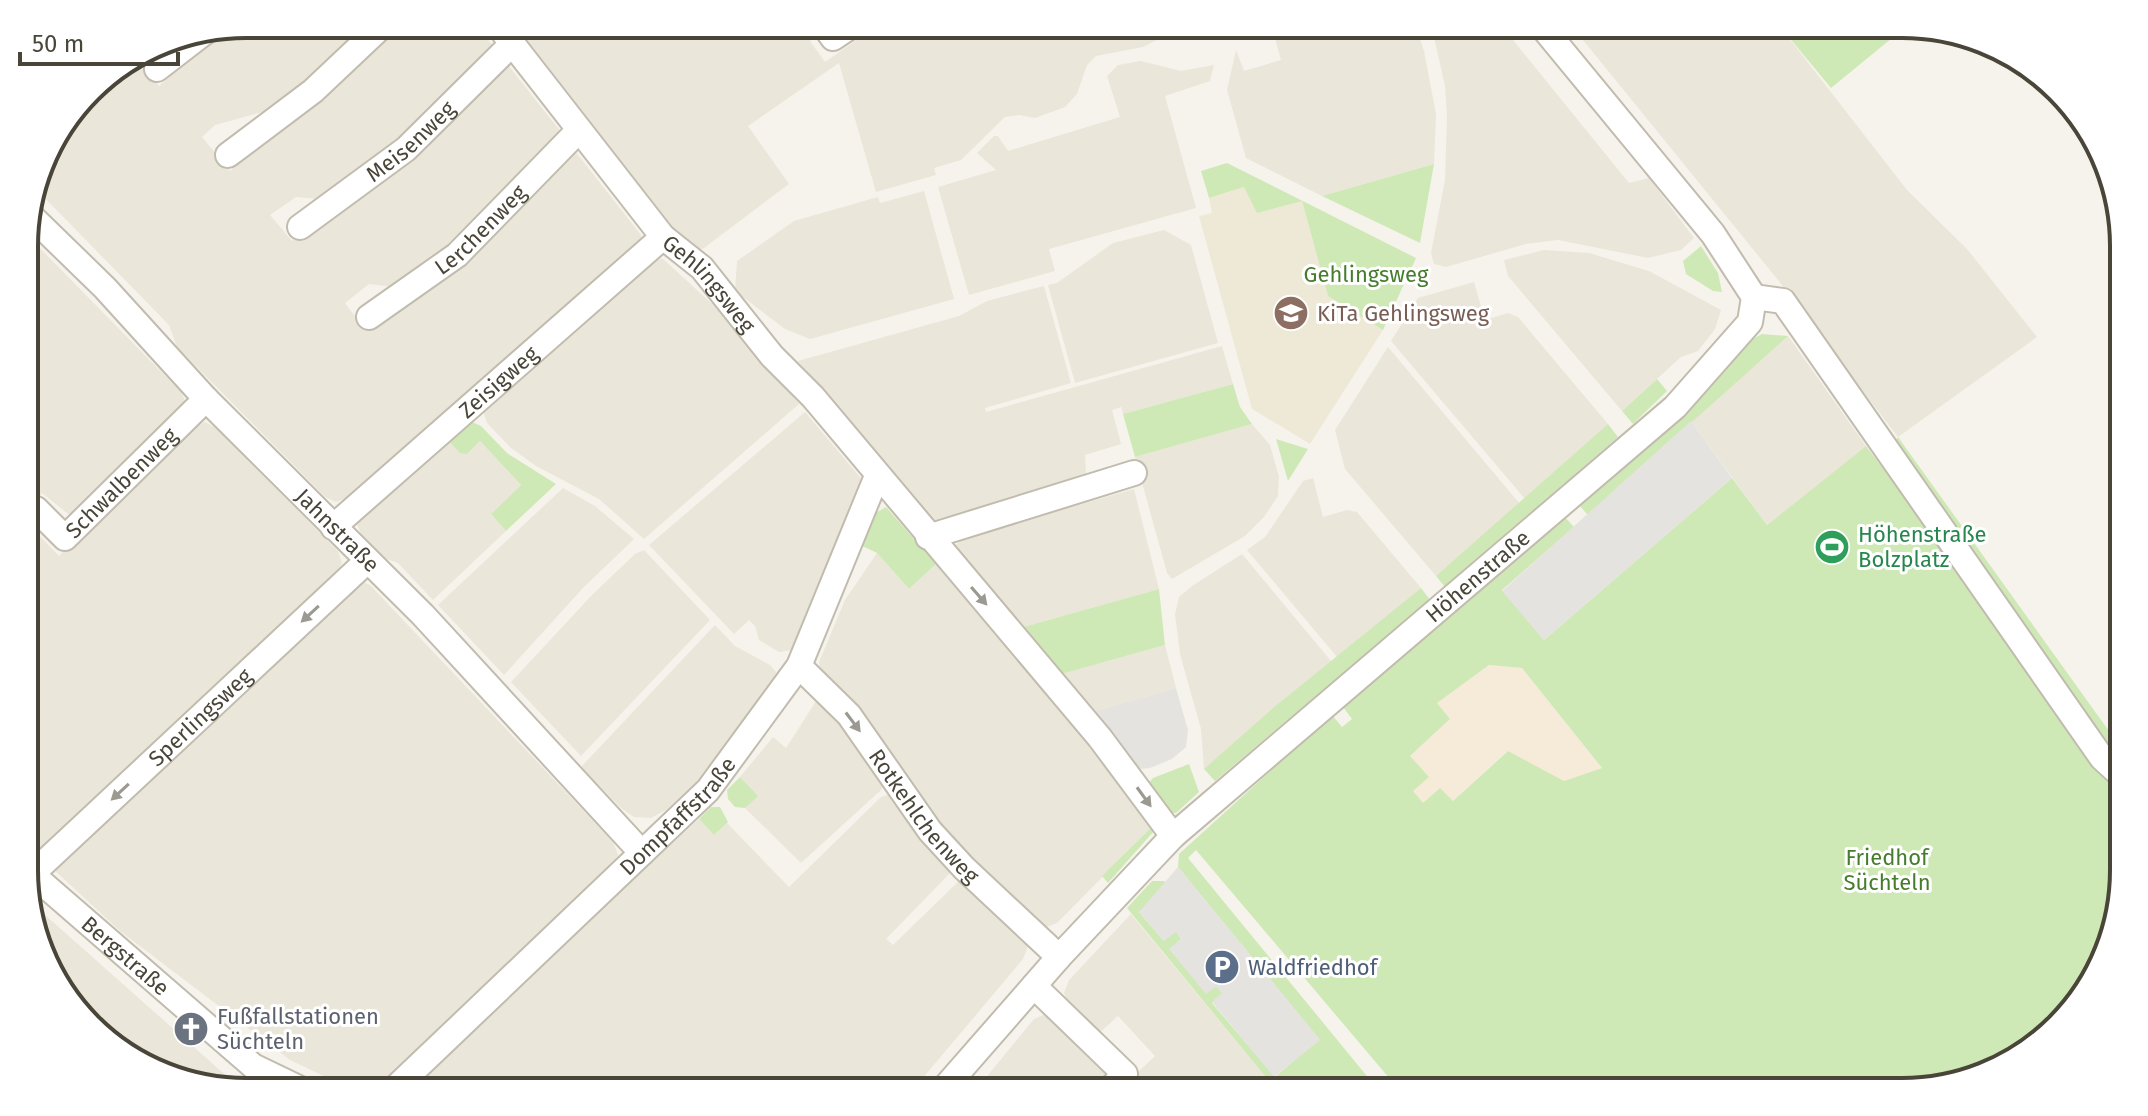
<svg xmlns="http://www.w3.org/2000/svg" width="2148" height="1116" font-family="'Fira Sans',sans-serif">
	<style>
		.residential { fill: #eae6da }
		.commercial { fill: #f6ebd9 }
		.education { fill: #eee9d6 }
		.green { fill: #cfe9b6; fill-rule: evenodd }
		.parking { fill: #e5e3e0 }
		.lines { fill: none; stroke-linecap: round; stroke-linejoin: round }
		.street-casing { stroke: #c1bcae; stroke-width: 28 }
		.street { stroke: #fff; stroke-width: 24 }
		.oneway { fill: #9b9992 }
		.labels { text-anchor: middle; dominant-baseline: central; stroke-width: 6; stroke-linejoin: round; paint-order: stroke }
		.street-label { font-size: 22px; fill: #4a4539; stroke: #fff }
		.park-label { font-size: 22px; fill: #467d2c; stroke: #fff }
		.education-label { font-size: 22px; fill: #785e54; stroke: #fff; text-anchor: start }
		.leisure-label { font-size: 22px; fill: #27864d; stroke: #fff; text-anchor: start }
		.service-label { font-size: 22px; fill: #4e5e75; stroke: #fff; text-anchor: start }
		.worship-label { font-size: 22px; fill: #5b616d; stroke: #fff; text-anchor: start }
		.rim { fill: none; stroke: #4a4539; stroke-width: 4 }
	</style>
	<rect width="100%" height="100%" fill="#f6f3ec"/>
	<path class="residential" d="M246 24H378L291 104 215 125 202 137 230 171 345 73 395 24H476L494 47 491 58 330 200 296 197 270 215 292 241 407 153 498 67 508 65 561 132 520 186 402 288 369 284 345 303 363 327 575 151 641 235 640 248 411 447 408 444 346 498 336 502 325 497 177 347 169 325 36 189 47 148 99 79 134 58 159 86 225 28Z
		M512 24H705L709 30 717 24H812L819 34 810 41 825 62 880 24H1168L1157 40 1143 47 1096 56 1087 65 1077 94 1065 107 1035 118 1019 115 1005 117 961 160 934 168 936 175 876 192 839 63 748 126 789 184 704 248 695 251 686 247Z
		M1271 24H1415L1424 51 1436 114 1434 164 1322 196 1246 158 1227 90 1236 50 1244 71 1281 60Z
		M1431 24H1500L1629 183 1649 178 1694 238 1681 250 1648 258 1558 240 1526 244 1446 267 1434 264 1431 253 1445 180 1447 117 1445 86Z
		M1570 24H1778L1907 190 1967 249 2037 337 1898 437 1778 280Z
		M1141 61 1181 71 1214 65 1210 81 1165 96 1196 208 1049 249 1055 271 969 295 938 187 996 170 977 153 994 136H998L1008 151 1120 117 1107 76 1118 65Z
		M924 191 954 299 810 339 785 329 735 291 737 261 794 221 878 197 880 203Z
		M1164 230 1191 245 1218 343 1075 383 1048 285 1057 283 1113 243Z
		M25 233 182 393 186 404 72 517 42 493 25 513Z
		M1544 250 1589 253 1649 271 1721 310 1715 329 1698 351 1681 357 1622 411 1508 276 1504 260Z
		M650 259H663L721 312 799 404 644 539 599 499 536 466 511 448 487 423 483 411Z
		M1474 282 1485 320 1508 313 1518 317 1608 424 1525 499 1391 341 1418 298Z
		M1044 286 1071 383 985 408 986 412 1222 346 1233 384 1123 414 1121 407 1112 410 1121 444 1085 455 1086 474 1080 482 936 525 798 361 959 316 987 301Z
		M1788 336 1866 446 1767 525 1691 421Z
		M1388 347 1520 504 1436 576 1345 469 1335 430Z
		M805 412 865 483 792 650 779 652 759 640 755 626 749 620 734 634 649 545Z
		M205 422 216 428 338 551 342 563 337 574 39 856 26 844 25 521 59 556 194 427Z
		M1252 424 1270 445 1279 477 1278 496 1264 517 1245 536 1172 579 1167 573 1135 457Z
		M445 437 467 454 480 441 521 485 491 514 506 531 433 600 398 563 384 558 361 534 356 522Z
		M1313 478 1323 517 1347 510 1357 512 1421 588 1337 657 1247 550 1265 537 1303 481Z
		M563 488 595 506 634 539 584 587 504 675 438 605Z
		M1134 489 1159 589 1020 628 950 551 963 538Z
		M644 550 710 620 581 756 511 682 592 595 635 554Z
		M877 553 909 589 936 564 984 613 1155 824 1057 923 1046 927 1033 922 954 849 820 673 819 662 845 600Z
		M1242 554 1331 661 1204 769 1201 729 1180 654 1175 614 1179 597 1192 586Z
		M361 581 370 585 613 842 618 855 612 868 375 1088 366 1092 355 1091 290 1060 120 931 52 868Z
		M715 625 735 646 770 665 776 672 775 681 727 748 698 780 666 810 651 818 634 817 621 808 581 767Z
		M1165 645 1176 688 1088 713 1058 675Z
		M820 695 885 781 881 790 801 863 745 808 757 796 740 777 773 737 786 748Z
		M891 794 952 871 886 939 893 945 963 877 1029 944 1023 959 911 1092H403L699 819 714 835 727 823 789 887 881 797Z
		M26 898 222 1072 230 1078 222 1086 147 1069 62 994Z
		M1131 914 1278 1092H1117L1155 1056 1118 1016 1097 1035 1070 1006 1064 993 1069 980Z
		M1048 1013 1101 1060 1108 1077 1101 1092H974L1034 1019Z"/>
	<path class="commercial" d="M1489 665 1522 668 1602 768 1564 781 1507 751 1453 801 1423 803 1413 792 1410 756 1450 719 1436 703Z"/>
	<path class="education" d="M1244 187 1302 201 1328 296 1383 330 1310 444 1252 409 1199 216 1212 213 1209 198Z"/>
	<path class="green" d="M1189 24H1222L1221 31C1209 35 1196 35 1189 24Z
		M1778 24H1902L1908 25 1831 88Z
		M1227 163 1416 258 1383 330 1328 296 1302 201 1257 213 1244 187 1209 198 1201 171Z
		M1434 164 1420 243 1322 196Z
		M1701 246 1718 273 1722 292 1713 291 1686 274 1683 261Z
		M1762 334 1788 336 1588 515 1578 504 1729 366 1745 343Z
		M1657 379 1667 391 1633 424 1622 411Z
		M1233 384 1240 407 1252 424 1135 457 1123 414Z
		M470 421 481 426 507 453 556 484 506 531 491 514 521 485 480 441 467 454 460 453 445 437Z
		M1608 424 1618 437 1462 571 1463 580 1449 592 1436 576Z
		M1898 437 2124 752V766L2109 750 1895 441Z
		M1276 439 1308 449 1288 481Z
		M1866 446 1994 614 2096 762 2124 792V870L2101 969 2025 1055 1916 1092H1401L1196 850 1188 858 1380 1092H1278L1127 908 1152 881H1164L1167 884 1139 912 1163 940 1176 931 1181 939 1170 949 1206 993 1216 986 1223 993 1212 1003 1275 1077 1319 1039 1178 867 1179 854 1332 715 1342 727 1352 719 1343 707 1425 637C1430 616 1467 589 1488 584L1564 516 1574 527 1502 590 1544 640 1732 478 1767 525ZM1489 665 1522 668 1602 768 1564 781 1508 751 1453 801 1440 788 1423 803 1413 791 1429 777 1410 756 1450 719 1437 703Z
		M886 507 936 564 909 589 877 553 856 543 867 518Z
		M1421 588 1434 605 1418 619 1410 617 1215 781 1204 769 1273 708Z
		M1159 589 1165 645 1058 675 1020 628Z
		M1189 764 1199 792 1176 813H1167L1148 784 1153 778Z
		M740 777 758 796 745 808 735 807 728 799 727 790Z
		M711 807H720L728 822 714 835 699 819Z
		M1155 824 1154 831 1108 883 1102 876Z"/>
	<path class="parking" d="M1691 421 1732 478 1544 640 1502 591Z
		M1176 688 1188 730 1186 747 1172 759 1150 768 1139 769 1129 763 1088 713Z
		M1178 867 1320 1040 1274 1077 1212 1002 1222 993 1216 986 1206 994 1169 949 1181 939 1176 932 1164 941 1139 912Z"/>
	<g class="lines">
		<defs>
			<g id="street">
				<path id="s1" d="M497 24 663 237 702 268 772 356 813 397 1100 738 1173 836"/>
				<path d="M823 24 833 38 854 24"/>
				<path d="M157 69 205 32"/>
				<path d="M228 155 313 91 384 24"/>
				<path id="s2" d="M29 214 105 288 206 399 423 615 642 853"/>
				<path id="s3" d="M300 227 406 149 512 44"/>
				<path d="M1754 297 1783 301 2102 758 2124 778"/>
				<path id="s4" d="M369 317 457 255 579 130"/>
				<path id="s5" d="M36 509 65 538 206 399"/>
				<path id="s6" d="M333 527 663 237"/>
				<path d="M928 537 1134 473"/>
				<path id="s7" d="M799 666 849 715 930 831 964 868 1059 957"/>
				<path id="s8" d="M26 869 253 1066 307 1092"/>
				<path id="s9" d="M32 874 367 561"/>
				<path d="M1034 986 1125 1074 1107 1092"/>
				<path id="s10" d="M391 1092 708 790 799 666 877 476"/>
				<path id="s11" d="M941 1092 1059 957 1173 836 1675 407 1750 322 1754 297 1713 234 1540 24"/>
			</g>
		</defs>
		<use href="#street" class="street-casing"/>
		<use href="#street" class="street"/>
	</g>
	<defs><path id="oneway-solid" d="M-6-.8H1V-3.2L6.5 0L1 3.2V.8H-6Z" transform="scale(2)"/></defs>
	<g class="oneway">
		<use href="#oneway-solid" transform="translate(979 596) rotate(49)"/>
		<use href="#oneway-solid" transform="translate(310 614) rotate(137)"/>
		<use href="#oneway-solid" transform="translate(853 722) rotate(53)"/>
		<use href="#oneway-solid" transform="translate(120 792) rotate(137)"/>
		<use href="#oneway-solid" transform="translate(1144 797) rotate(54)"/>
	</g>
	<defs>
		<symbol id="school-disc" viewBox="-11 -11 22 22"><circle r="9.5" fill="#8d6e63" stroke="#fff"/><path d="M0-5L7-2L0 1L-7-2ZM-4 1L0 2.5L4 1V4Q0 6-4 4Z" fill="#fff"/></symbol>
		<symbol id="stadium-disc" viewBox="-11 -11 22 22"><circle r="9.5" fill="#2e9e5b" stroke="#fff"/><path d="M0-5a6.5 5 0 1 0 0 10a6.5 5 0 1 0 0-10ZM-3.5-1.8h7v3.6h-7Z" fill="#fff"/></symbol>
		<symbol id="parking-disc" viewBox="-11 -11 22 22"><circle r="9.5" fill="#5c6f8a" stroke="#fff"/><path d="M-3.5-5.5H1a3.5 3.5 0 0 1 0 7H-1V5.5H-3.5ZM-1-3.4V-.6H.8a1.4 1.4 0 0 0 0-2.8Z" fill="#fff"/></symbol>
		<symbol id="church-disc" viewBox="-11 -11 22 22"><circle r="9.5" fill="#6b7280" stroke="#fff"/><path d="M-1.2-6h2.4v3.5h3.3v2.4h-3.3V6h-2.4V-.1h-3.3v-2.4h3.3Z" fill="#fff"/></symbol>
	</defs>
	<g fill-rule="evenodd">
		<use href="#school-disc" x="1271" y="293" width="40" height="40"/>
		<use href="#stadium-disc" x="1812" y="527" width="40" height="40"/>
		<use href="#parking-disc" x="1202" y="947" width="40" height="40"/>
		<use href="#church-disc" x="171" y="1009" width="40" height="40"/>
	</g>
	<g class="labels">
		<g class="street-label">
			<text stroke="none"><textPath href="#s3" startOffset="140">Meisenweg</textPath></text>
			<text stroke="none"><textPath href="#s4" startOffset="142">Lerchenweg</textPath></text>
			<text stroke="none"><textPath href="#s1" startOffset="336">Gehlingsweg</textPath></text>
			<text stroke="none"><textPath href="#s6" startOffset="220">Zeisigweg</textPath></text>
			<text stroke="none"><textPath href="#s5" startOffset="120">Schwalbenweg</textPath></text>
			<text stroke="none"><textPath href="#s2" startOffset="442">Jahnstraße</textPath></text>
			<text stroke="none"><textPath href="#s11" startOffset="746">Höhenstraße</textPath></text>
			<text stroke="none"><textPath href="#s9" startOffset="230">Sperlingsweg</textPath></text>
			<text stroke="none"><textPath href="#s10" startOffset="398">Dompfaffstraße</textPath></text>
			<text stroke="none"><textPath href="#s7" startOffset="196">Rotkehlchenweg</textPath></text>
			<text stroke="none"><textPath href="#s8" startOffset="132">Bergstraße</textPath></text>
		</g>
		<g class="park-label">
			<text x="1366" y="274">Gehlingsweg</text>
			<text x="1887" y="857">Friedhof<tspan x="1887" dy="25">Süchteln</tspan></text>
		</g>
		<g class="education-label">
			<text x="1317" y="313">KiTa Gehlingsweg</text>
		</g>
		<g class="leisure-label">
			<text x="1858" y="534">Höhenstraße<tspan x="1858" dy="25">Bolzplatz</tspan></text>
		</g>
		<g class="service-label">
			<text x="1248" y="967">Waldfriedhof</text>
		</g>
		<g class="worship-label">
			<text x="217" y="1016">Fußfallstationen<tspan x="217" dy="25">Süchteln</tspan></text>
		</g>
	</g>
	<path d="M0 0H2148V1116H0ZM246 38H1902A208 208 0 0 1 2110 246V870A208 208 0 0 1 1902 1078H246A208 208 0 0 1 38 870V246A208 208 0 0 1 246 38Z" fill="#fff" fill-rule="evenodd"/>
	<path class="rim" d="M246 38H1902A208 208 0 0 1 2110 246V870A208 208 0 0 1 1902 1078H246A208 208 0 0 1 38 870V246A208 208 0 0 1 246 38Z"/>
	<path d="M20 52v12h158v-12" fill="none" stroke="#4a4539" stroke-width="4"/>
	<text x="32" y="52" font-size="24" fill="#4a4539" stroke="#ffffff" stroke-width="6" paint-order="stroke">50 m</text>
</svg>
